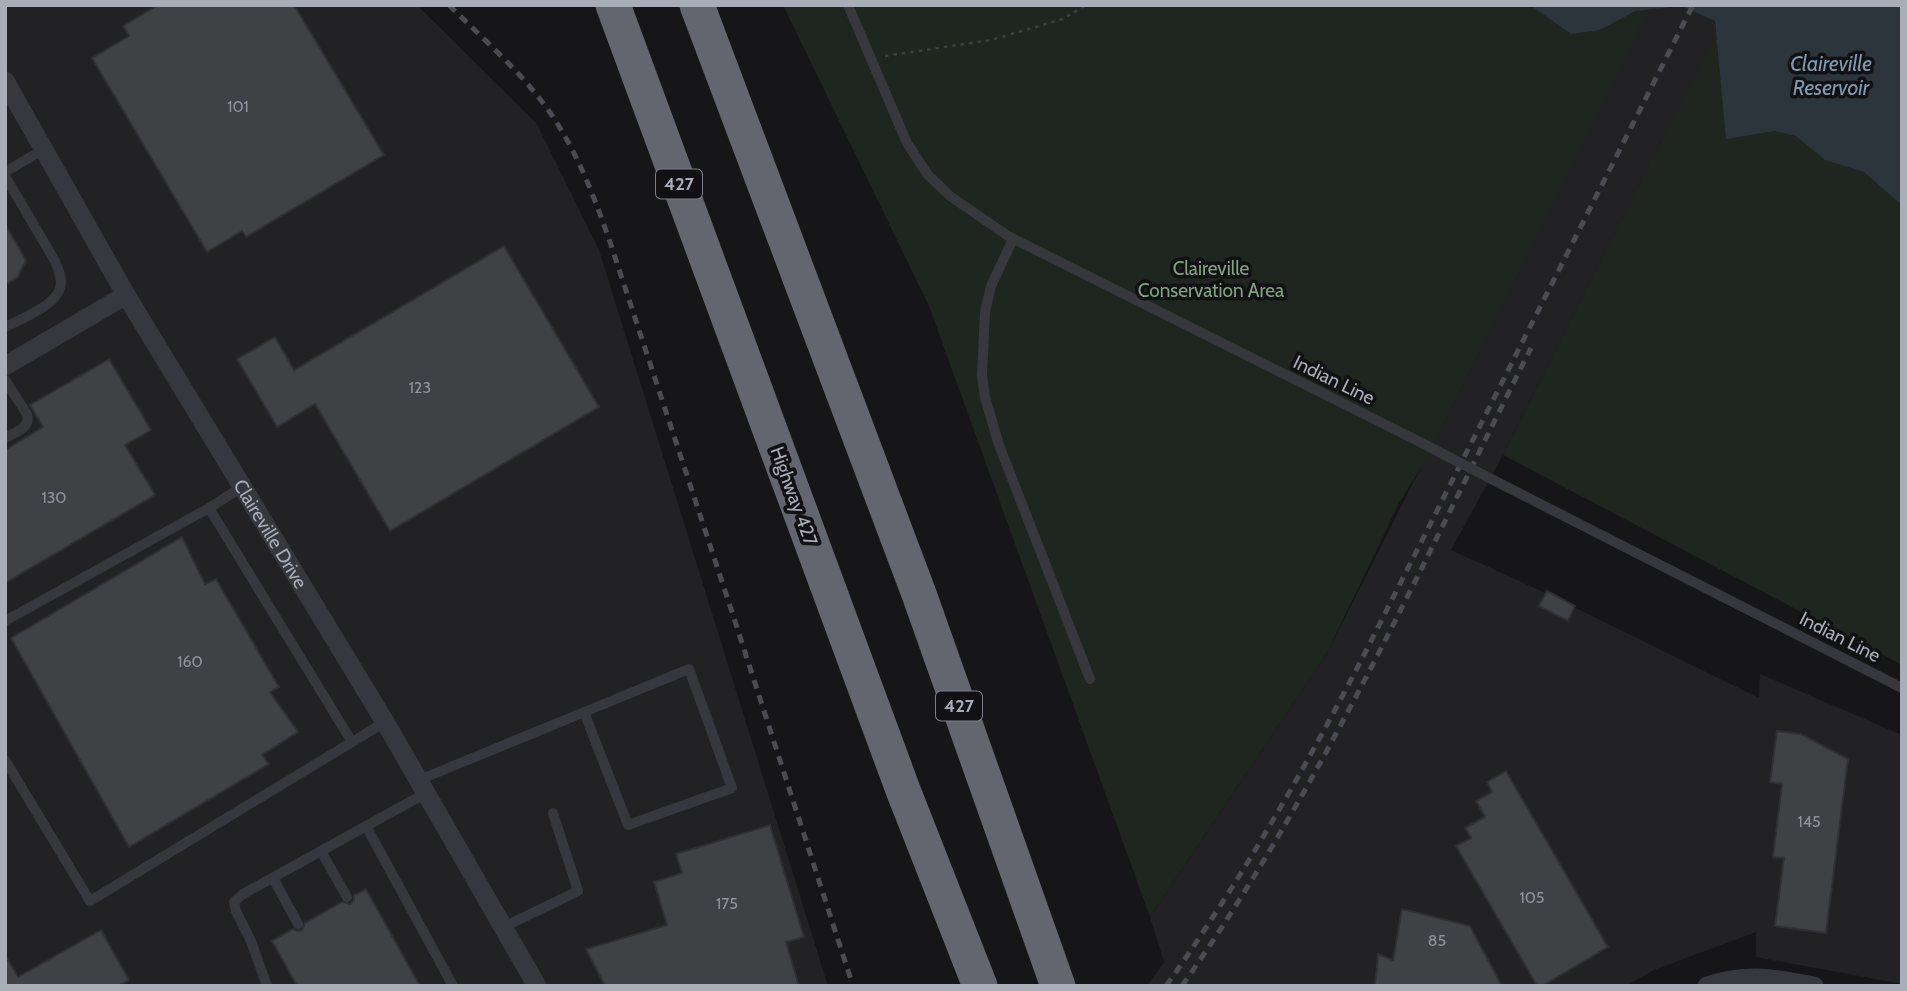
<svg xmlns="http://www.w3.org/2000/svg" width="1907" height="991" font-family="Cabin,sans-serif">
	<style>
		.built { fill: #222225 }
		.green { fill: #1e261f }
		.water { fill: #2c353c }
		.building { fill: #404145; stroke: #303034; stroke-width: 2 }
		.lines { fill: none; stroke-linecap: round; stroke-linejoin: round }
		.path { stroke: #3d3f44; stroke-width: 2.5; stroke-dasharray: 3.5 5; stroke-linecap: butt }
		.service { stroke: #37383d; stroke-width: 10 }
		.minor { stroke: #37383d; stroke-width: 19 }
		.motorway { stroke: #63666e; stroke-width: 35 }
		.rail { stroke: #4a4c52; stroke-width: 5; stroke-dasharray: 9 7; stroke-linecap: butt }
		.service-bridge { stroke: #37383d; stroke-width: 10 }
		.labels { text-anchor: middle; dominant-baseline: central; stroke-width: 7; stroke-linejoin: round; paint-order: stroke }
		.number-label { font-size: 16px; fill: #8e929b }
		.shield { fill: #111113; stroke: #7b7e86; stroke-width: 2 }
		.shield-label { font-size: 18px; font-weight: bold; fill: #a8adb8 }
		.park-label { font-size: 19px; fill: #7fa381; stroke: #111113 }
		.street-label { font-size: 19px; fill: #a8adb8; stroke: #111113 }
		.water-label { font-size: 21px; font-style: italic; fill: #7f9bb3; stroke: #111113 }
	</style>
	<rect width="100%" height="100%" fill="#161618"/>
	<path class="built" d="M5 5H417L537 124 599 250 828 986H5Z
		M1681 6 1715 21 1716 34 1503 455 1451 550 1539 590 1759 698 1760 674 1902 735V984L1756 957V932L1654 970 1626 986H1147L1164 962 1150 917 1328 651 1449 412 1648 9Z"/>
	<path class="green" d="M783 5H1651L1424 463 1399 503 1328 651 1150 917 929 306Z
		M1730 5H1902V665L1503 455Z"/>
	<path class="water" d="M1530 5H1902V205L1864 172 1825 160 1796 136 1775 131 1726 139 1715 21 1681 6 1635 11 1600 30 1571 34Z"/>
	<path class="building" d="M158 5H294L384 155 246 237 242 231 207 252 92 58 129 36 123 26Z
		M5 224 26 260 18 277 5 285Z
		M504 246 599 407 390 531 315 404 277 427 237 359 275 337 294 370Z
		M109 359 151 430 125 445 155 495 5 583V450L43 427 30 405Z
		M182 537 205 584 216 579 279 687 270 692 298 732 262 755 269 764 129 847 11 638Z
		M1547 591 1575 606 1568 621 1539 606Z
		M1777 731 1801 734 1848 759 1826 933 1775 926 1784 858 1773 857 1782 784 1770 782Z
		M1506 771 1608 947 1542 986H1537L1456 846 1471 838 1465 828 1485 817 1476 801 1492 792 1487 782Z
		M770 825 804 937 786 942 799 986H605L586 949 667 925 654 882 682 873 676 854Z
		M366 889 420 986H297L272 941 293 929 297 931 302 930 305 923 342 902 350 904 354 900V895Z
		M1402 909 1470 926 1502 986H1375L1378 954 1393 960Z
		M101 930 129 980 118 986H5V955L18 977Z"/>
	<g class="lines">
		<path class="path" d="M885 56 991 40 1063 19 1086 5"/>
		<path class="service" d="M848 5 907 143 928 175 950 196 1008 236 1416 440
			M5 172 44 149
			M5 176 55 261C58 269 63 279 60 288 55 306 21 319 5 327
			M1013 239 991 286 985 312 982 375 985 397 999 445 1090 679
			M5 380 27 414C31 428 16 432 5 438
			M1499 483 1902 688
			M242 487 209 508 352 742
			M5 621 209 508
			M5 760 90 901 385 722
			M419 780 689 669 732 788 628 825 584 712
			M366 826 453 986
			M321 851 347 897
			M273 878 298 924
			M504 927 578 891 553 813
			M267 986 251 941 236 911 234 902 243 894 426 793"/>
		<g class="minor">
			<path id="s1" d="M5 81 126 295 385 722 537 986"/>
			<path d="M5 366 126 295"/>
			<path d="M1707 986C1747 973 1774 978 1814 986"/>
		</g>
		<path class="motorway" d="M613 5 903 790 980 986
			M697 5 919 594 1058 986"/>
		<path class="rail" d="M449 5C488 44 532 81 560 128 582 164 596 202 610 242L732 612 853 986
			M1166 986C1242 879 1306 767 1366 651L1693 5
			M1182 986C1322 787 1422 564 1531 348"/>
		<path class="service-bridge" d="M1416 440 1499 483"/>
	</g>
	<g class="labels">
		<g class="number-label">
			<text x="238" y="106">101</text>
			<text x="420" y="387">123</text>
			<text x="54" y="497">130</text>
			<text x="190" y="661">160</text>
			<text x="1809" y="821">145</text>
			<text x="1532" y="897">105</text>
			<text x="727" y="903">175</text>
			<text x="1437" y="940">85</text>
		</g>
		<g class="shield">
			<rect x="656" y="169.5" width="46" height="29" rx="5"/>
			<rect x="936" y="691.5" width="46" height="29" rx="5"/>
		</g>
		<g class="shield-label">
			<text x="679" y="184">427</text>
			<text x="959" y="706">427</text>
		</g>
		<g class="park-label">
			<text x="1211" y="268">Claireville<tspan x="1211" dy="22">Conservation Area</tspan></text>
		</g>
		<g class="street-label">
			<text transform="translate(1334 380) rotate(26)">Indian Line</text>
			<text transform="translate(794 496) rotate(70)">Highway 427</text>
			<text stroke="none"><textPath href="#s1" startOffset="525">Claireville Drive</textPath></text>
			<text transform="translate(1840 637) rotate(27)">Indian Line</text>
		</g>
		<g class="water-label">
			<text x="1831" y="63">Claireville<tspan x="1831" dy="24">Reservoir</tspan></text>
		</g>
	</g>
	<rect width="1907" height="991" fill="none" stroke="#a8adb8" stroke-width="14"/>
</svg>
